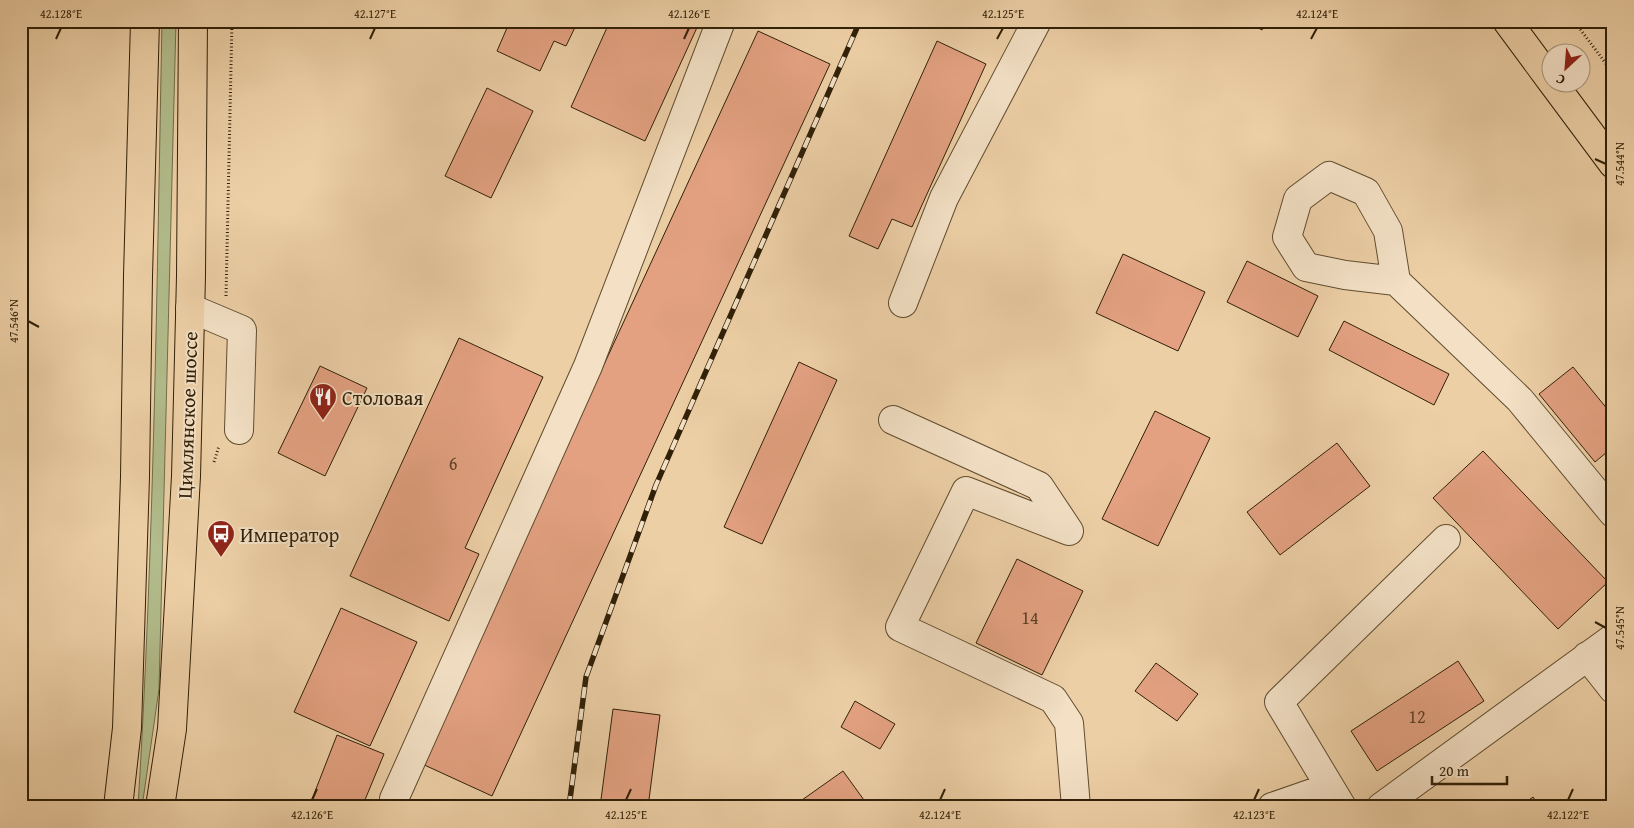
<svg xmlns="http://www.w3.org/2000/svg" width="1634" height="828" font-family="'Gentium Book Plus',serif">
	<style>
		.green { fill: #b2bc8c; stroke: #716e4a }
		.building { fill: #e3a181; stroke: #302007 }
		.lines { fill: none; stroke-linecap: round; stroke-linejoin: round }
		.minor-casing { stroke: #5f4c2f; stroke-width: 30 }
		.major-casing { stroke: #302007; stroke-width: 30 }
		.path { stroke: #302007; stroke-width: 3; stroke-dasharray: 1 2.5; stroke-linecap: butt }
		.minor { stroke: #f3e0c5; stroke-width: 28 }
		.major { stroke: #edcfa6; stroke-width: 28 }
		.rail-casing { stroke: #302007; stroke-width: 5.5 }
		.rail { stroke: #f3e0c5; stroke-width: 4; stroke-dasharray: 11; stroke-linecap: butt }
		.ticks { fill: none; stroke: #302007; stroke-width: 2 }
		.labels { text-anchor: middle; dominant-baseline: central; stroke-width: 4; stroke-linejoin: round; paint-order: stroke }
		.number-label { font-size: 18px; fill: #5d4026 }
		.poi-label { font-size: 20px; fill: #302007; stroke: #f3e0c5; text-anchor: start }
		.street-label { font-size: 20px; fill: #302007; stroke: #f3e0c5 }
		.neatline { fill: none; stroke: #302007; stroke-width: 2 }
		.ticks-label { font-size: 12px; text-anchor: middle; fill: #302007 }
	</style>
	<rect width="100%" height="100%" fill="#edcfa6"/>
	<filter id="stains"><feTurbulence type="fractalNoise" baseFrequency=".004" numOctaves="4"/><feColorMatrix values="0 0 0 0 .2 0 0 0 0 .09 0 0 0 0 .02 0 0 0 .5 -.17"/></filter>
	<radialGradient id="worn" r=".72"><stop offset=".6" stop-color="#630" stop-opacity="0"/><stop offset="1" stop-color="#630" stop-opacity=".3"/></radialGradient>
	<path class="green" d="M162 21H176L159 689 142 807H138C154 545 157 283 162 21Z"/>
	<path class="building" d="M510 21H578L566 46 554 41 540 71 497 51Z
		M610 21H700L645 141 571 107Z
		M1245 21H1267L1262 30Z
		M758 31 830 64 492 796 420 763Z
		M937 41 986 64 912 227 892 219 878 249 849 236Z
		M487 88 533 111 491 198 445 176Z
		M1123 254 1205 292 1178 351 1096 313Z
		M1247 261 1318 296 1298 337 1227 302Z
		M1344 321 1449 374 1434 405 1329 350Z
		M459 338 543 377 465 548 479 554 449 621 350 576Z
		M799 362 837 380 762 544 724 527Z
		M320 366 367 388 325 476 278 453Z
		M1573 367 1613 416V447L1595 462 1539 394Z
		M1155 411 1210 438 1158 546 1102 519Z
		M1337 443 1370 486 1280 555 1247 512Z
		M1483 451 1608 582 1558 629 1433 498Z
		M1017 559 1083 591 1042 675 976 643Z
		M341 608 417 642 370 746 294 712Z
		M1458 661 1484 701 1377 771 1351 731Z
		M1156 663 1198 694 1177 721 1135 691Z
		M855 701 895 724 880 749 841 727Z
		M613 709 660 715 648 807H600Z
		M337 735 384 754 362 807H309Z
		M843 771 869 807H807L802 800Z
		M1533 797 1540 807H1519Z
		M741 801 745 807H732Z"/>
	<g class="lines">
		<defs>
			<path id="minor" d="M1396 281 1345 275 1306 267 1287 237 1298 199 1329 176 1366 192 1388 231 1396 281 1520 400 1613 513
				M903 303 944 198 1037 21
				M190 308 242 330 239 430
				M893 420 1039 486 1069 531 966 491 900 627 1053 699 1069 723 1076 807
				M1587 656 1613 689
				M393 807 394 799 588 366 721 21
				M1272 807 1330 787
				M1342 807 1279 702 1446 539
				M1381 807 1613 638"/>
			<path id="major" d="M1507 21 1552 82
				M1552 82 1613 164
				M118 807 127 728 135 477 138 276 145 21
				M160 807 172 729 186 476 191 276 193 21"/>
		</defs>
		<use href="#minor" class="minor-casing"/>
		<use href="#major" class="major-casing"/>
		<path class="path" d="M1574 21 1613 73
			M226 296 232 21
			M214 462 219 446"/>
		<use href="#minor" class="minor"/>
		<use href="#major" class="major"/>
		<defs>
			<path id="rail" d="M569 807 586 677 656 485 860 21"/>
		</defs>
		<use href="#rail" class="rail-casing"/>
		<use href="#rail" class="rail"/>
	</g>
	<path class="ticks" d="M56 39 61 28M370 39 375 28M684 39 689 28M997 39 1003 28M1311 39 1317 28M1595 159 1606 164M28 321 39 327M1595 622 1606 628M312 800 317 789M626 800 631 789M940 800 945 789M1254 800 1259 789M1568 800 1573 789"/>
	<defs>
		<symbol id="restaurant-pin" viewBox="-11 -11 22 30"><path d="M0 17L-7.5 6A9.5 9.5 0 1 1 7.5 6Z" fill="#8f2418" stroke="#f3e0c5"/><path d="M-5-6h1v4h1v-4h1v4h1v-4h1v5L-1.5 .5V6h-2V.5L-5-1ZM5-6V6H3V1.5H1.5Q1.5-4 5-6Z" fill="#fff"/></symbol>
		<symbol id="bus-pin" viewBox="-11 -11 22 30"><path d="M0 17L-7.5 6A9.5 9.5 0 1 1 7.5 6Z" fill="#8f2418" stroke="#f3e0c5"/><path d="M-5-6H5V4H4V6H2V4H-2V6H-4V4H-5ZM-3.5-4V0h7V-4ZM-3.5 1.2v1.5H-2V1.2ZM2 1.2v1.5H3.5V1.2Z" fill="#fff"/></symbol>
	</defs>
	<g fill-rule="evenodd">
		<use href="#restaurant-pin" x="307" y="381" width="32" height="43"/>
		<use href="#bus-pin" x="205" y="518" width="32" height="43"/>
	</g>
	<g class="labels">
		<g class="number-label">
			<text x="453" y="463">6</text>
			<text x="1030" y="617">14</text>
			<text x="1417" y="716">12</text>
		</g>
		<g class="poi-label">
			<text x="342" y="397">Столовая</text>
			<text x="240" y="534">Император</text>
		</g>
		<g class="street-label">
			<text transform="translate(187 415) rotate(-88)">Цимлянское шоссе</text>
		</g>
	</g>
	<rect width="1634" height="828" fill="none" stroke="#edcfa6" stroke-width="55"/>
	<g transform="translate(1566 68) rotate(206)"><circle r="24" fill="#f3e0c5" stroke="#a59379"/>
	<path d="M0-4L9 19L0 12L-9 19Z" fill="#8f2418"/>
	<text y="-8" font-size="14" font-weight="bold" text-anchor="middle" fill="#302007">С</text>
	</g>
	<path d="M1432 776v8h75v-8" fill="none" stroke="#302007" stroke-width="2.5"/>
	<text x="1439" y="776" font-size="15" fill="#302007" stroke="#f3e0c5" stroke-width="4" paint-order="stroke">20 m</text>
	<rect x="28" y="28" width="1578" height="772" class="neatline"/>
	<g class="ticks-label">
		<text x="61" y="18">42.128°E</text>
		<text x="375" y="18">42.127°E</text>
		<text x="689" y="18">42.126°E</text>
		<text x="1003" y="18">42.125°E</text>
		<text x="1317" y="18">42.124°E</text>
		<text transform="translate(1620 164) rotate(-90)" y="4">47.544°N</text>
		<text transform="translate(14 321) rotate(-90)" y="4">47.546°N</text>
		<text transform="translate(1620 628) rotate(-90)" y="4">47.545°N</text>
		<text x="312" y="819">42.126°E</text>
		<text x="626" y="819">42.125°E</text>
		<text x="940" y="819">42.124°E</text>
		<text x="1254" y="819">42.123°E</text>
		<text x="1568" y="819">42.122°E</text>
	</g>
	<rect width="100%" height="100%" filter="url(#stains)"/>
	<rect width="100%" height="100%" fill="url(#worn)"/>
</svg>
